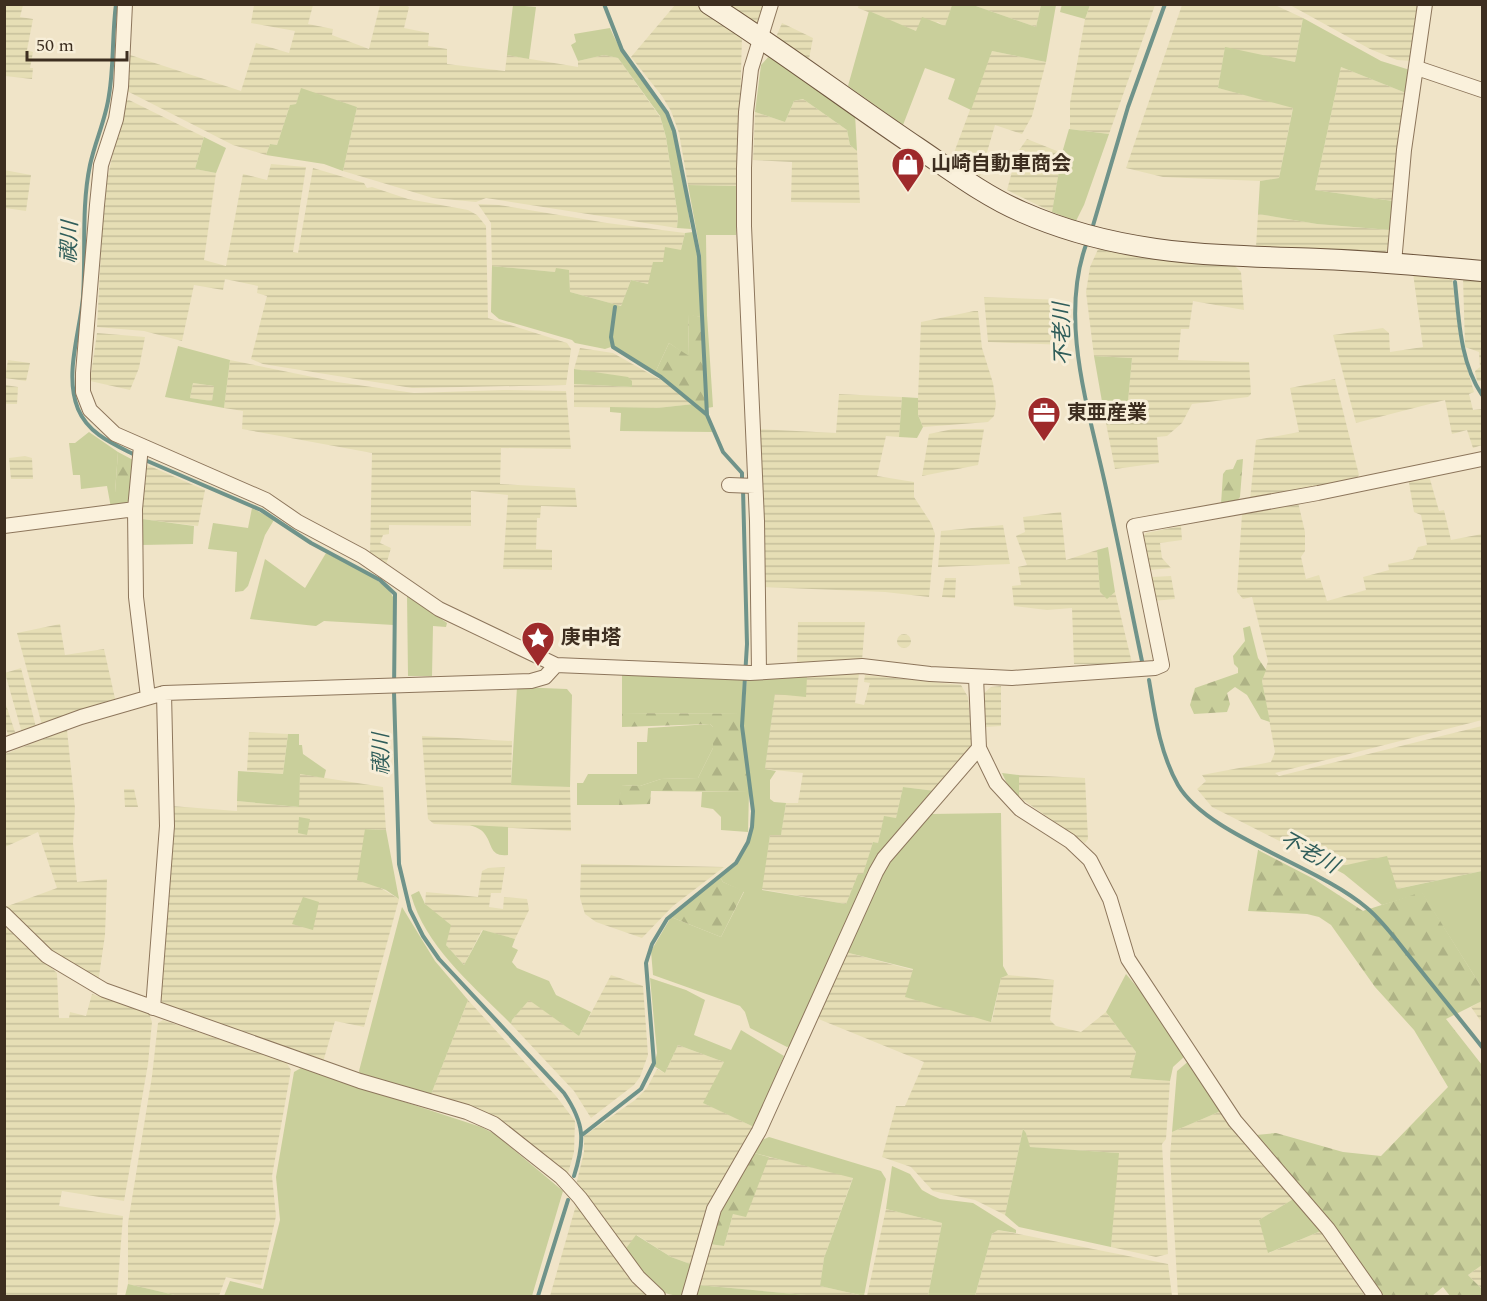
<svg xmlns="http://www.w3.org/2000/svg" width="1487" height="1301" font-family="Spectral,'Noto Sans JP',serif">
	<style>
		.farmland { fill: url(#farmland-rules) }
		.green { fill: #c9cf9b; fill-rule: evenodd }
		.forest { fill: url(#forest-firs) }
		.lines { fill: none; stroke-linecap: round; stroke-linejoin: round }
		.stream { stroke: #6f938a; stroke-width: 4 }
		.street-casing { stroke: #8d765c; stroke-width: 16 }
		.secondary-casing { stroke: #6f573f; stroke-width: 22 }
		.street { stroke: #faf1dc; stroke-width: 14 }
		.secondary { stroke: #faf1dc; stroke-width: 20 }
		.labels { text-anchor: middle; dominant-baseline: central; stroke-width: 6; stroke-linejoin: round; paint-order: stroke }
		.poi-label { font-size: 20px; font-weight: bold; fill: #3d2e20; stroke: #f7eed8; text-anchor: start }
		.water-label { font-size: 21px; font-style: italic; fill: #2f5d5a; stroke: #f7eed8 }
	</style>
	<defs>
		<pattern id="farmland-rules" width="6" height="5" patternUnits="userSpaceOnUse" patternTransform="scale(1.5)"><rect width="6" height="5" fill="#e6deb5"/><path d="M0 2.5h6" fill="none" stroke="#c6bf9b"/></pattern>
		<pattern id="forest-firs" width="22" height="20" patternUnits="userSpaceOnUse" patternTransform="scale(1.5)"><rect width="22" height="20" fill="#c9cf9b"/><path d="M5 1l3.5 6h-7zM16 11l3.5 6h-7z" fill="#aeb285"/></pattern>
	</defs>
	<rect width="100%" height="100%" fill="#f0e4c8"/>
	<path class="farmland" d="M404 4 409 7 404 28 429 33 428 46 447 49V64L505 71 507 55 578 67V61L604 55 618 58 660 117 666 137 678 217 677 228 486 198 476 202 433 198 343 171 357 107 301 89 296 104 290 105 277 145 270 144 266 155 233 145 127 91V54L241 91 256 43 289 53 295 31 251 23 254 5H313L308 24 333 29 332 35 369 49 380 5Z
		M859 4 952 5 945 27 938 22 916 31 858 8Z
		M4 5H23L20 17 33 19 27 50 33 52 30 68H33L32 79 5 76Z
		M675 5H696L742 36 738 186 688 185 679 133 671 111 662 96 631 57Z
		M730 5H766L761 21 756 23Z
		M973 5H1041L1036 27Z
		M1090 5H1155L1109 134 1070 129V103L1085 19Z
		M1182 5H1275L1303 18 1295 62 1225 48 1218 88 1293 107 1279 178 1260 181 1163 177 1126 168Z
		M1290 5H1419L1411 61 1397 60 1370 49Z
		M782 23 813 38 809 59 776 37Z
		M992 51 1046 62 1032 116 1022 134 995 125 980 176 952 158Z
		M1341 67 1406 93 1393 201 1315 190Z
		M803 99 847 130 850 145 857 151 860 203 791 202 792 162 753 160 755 112 785 122 794 101Z
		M129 100 204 137 195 169 216 173 204 260 226 266 243 174 267 180 271 164 306 167 293 252 298 253 313 168 364 183 367 188 372 187 408 199 468 210 477 215 486 226 488 318 567 343 571 349 566 385 412 388 263 364 251 359 267 296 257 293 258 286 225 279 223 290 194 285 182 341 144 331 97 327 104 193 125 101Z
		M1027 139 1062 153 1052 212 1007 190 1017 153Z
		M4 170 31 175 26 211 5 208Z
		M478 204 499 205 607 223 685 233 681 250 663 262 648 284 631 280 621 306 570 292 569 270 555 272 492 266 491 223Z
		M1258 214 1317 224 1390 230 1389 248 1384 253 1256 247Z
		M1099 247 1165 260 1234 265 1241 272 1244 310 1193 301 1189 329H1181L1178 360 1249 362 1251 394 1248 397 1192 404 1182 423 1167 436 1157 437 1159 463 1115 469 1104 413 1127 411 1132 358 1094 356 1086 292 1090 267Z
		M1413 273 1452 276 1460 343 1474 392 1469 394 1473 410 1482 409V445L1473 448 1467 430 1452 434 1445 400 1356 423 1333 335 1383 328 1389 333 1390 352 1423 347Z
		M1463 277 1482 278V381H1477L1475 371 1480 367 1479 352 1465 347Z
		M984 297 1062 300 1065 345 988 342Z
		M974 311H978L982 348 993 383 996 404 994 416 988 422 923 427 918 415V398L921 322Z
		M97 333 145 337 139 368 130 390 90 381Z
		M580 348 613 353 659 379 661 377 694 404 657 408 574 407V384L632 387 595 373 574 369Z
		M8 360 30 363 26 381 5 378Z
		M230 360 337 382 414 393 503 390 566 391 571 449 501 448 500 484 575 488 577 507 541 506 540 518H537L536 549 552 550V570L503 569 508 495 471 491V526L389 525V534L383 535 380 543 391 548 386 565 370 555 372 453 242 429 243 411 224 408Z
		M1335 379 1359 475 1356 479 1250 500 1256 440 1299 432 1290 388Z
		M193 383 214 386 212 401 190 398Z
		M5 385 18 387 17 404H5Z
		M839 394 902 397 899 437 886 436 877 476 914 482V497L931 523 935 534 929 597 885 592 763 587 757 429 836 433Z
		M953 429H984L978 465 922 476 929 434Z
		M25 456 32 458 33 479H11L9 458Z
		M145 464 205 490 198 526 142 519Z
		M1428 472 1439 511 1444 510 1451 540 1482 534V720L1275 773 1279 776 1482 726V871L1396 889 1342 866 1333 868 1212 807 1197 789 1206 781 1202 775 1271 762 1275 752 1262 681 1268 661 1252 597 1243 599 1237 592 1242 514 1298 502 1305 532V551L1301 557 1306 579 1319 575 1327 601 1366 590 1363 577 1389 570 1388 564 1413 559 1418 547 1427 545 1421 515 1414 512 1408 477Z
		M1061 512 1066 560 1097 550 1100 592 1107 598 1115 592 1132 663 1128 665 1074 664 1072 608 1047 610 1014 606 1012 586 1021 585 1018 567 1027 565 1016 536 1025 532 1023 517Z
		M1003 525 1010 564 938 567 941 531Z
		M1181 526 1182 540 1160 543 1162 558 1171 568 1150 570 1147 568 1142 537 1146 533Z
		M1171 576 1175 599 1153 601 1149 581 1152 577Z
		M945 578H956L955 598 942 597Z
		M798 622H865L862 661 797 663Z
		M60 624 65 655 104 649 116 703 42 725 17 633Z
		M897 641a7 7 0 1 1 14 0a7 7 0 1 1-14 0Z
		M21 668 36 727 22 733 5 673Z
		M838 674H859L855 703 864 705 870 683 864 682 865 675 961 685 968 697 972 739 970 750 935 791 903 787 896 818 884 817 878 843 873 842 863 875 858 874 846 904 761 889 770 835H781L786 803H798L803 773 765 769 775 694 807 676Z
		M1001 686V726L986 727 983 694 991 687Z
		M4 699 16 735 9 738 5 725Z
		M67 730 75 808 73 843 77 882 107 879 105 935 98 983 41 944 5 907 57 888 38 832 5 847V754Z
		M249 732 288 734 283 774 247 771Z
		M422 736 512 741 511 784 570 787 571 831 434 824 428 819Z
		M300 774 383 787 386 830 365 829 377 886 399 899 364 1027 335 1021 323 1062 164 1007 161 1000 171 806 237 811V801L298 807Z
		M1019 775 1085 778 1088 839 1085 843 1019 797Z
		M124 789H134L138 807H125Z
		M581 864 724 867 673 906 642 938 596 922 585 914 580 898Z
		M505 867 501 893H491L489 907 503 909 504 897 527 899 529 910 515 939 482 930 464 965 446 945 448 922 438 917 425 904 426 892 478 897 482 871 488 868Z
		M4 922 57 973 59 1018H69L70 1012 86 1016 92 994 149 1013 152 1022 148 1064 124 1201 62 1191 59 1206 123 1216 117 1296H5Z
		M845 952 913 970 906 997 992 1021 1001 978 1008 975 1054 980 1050 1020 1056 1026 1081 1032 1106 1012 1136 1052 1131 1078 1170 1081 1166 1139 1162 1144 1168 1254 1156 1257 1111 1247 1118 1153 1029 1147 1026 1133 1023 1129 1005 1215 975 1200 933 1191 911 1167 882 1157 896 1106H905L924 1062 816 1018Z
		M611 975 643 986 648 1055 640 1077 634 1085 591 1118 574 1091 511 1024 512 1020 529 999 579 1036Z
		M468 1000 556 1096 575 1121 574 1152 567 1177 537 1151 430 1097Z
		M1482 1001V1023L1471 1007Z
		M163 1020 286 1062 291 1070 272 1176 276 1216 261 1285 226 1277 219 1296H179L128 1284V1223L152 1076 158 1023Z
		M678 1045 724 1062 704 1103 754 1127 733 1170 705 1215 693 1265 671 1257 637 1235 624 1251 576 1185 584 1152V1136L635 1100 647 1088 657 1069 665 1073Z
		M1221 1111 1237 1134 1295 1198 1259 1220 1269 1253 1321 1231 1365 1296H1178L1170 1156 1172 1132Z
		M769 1157 853 1177 824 1258 820 1286 864 1296H817L698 1285 709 1244 724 1246 733 1214Z
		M576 1205 635 1283 649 1296H550Z
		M886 1209 942 1223 928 1296H867Z
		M998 1230 1168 1264 1172 1296H975L992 1234Z
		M1482 1265V1289L1468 1275Z"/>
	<path class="green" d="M1062 4H1090V5L1085 19 1060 12Z
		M513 5 536 7 529 59 507 55Z
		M952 5H973L1036 27 1041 5H1056L1046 62 992 51 971 110 948 99 955 79 925 68 903 125 848 86 869 11 916 31 922 17 945 26Z
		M1303 18 1381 61 1410 70 1406 93 1341 67 1315 190 1393 201 1390 230 1317 224 1258 214 1260 181 1279 178 1293 108 1218 88 1225 47 1295 62Z
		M610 28C624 61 647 82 665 112 680 137 686 199 691 229L677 228 678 217 666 137 660 116 618 58 604 55 578 61 571 45 576 42 574 34Z
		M770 55 855 114 857 151 850 145 847 130 803 99 794 101 785 122 755 112 761 65Z
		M301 88 357 107 343 171 324 164 266 155 270 144 277 145 290 105 296 104Z
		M1069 129 1109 134 1084 205 1076 221 1052 212 1062 153Z
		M204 137 226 148 216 173 195 169Z
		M688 185 738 186 736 235H706L707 315 713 407 707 408 701 256Z
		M693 232 698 260 701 317 688 315 689 357 669 343 655 373 620 353 614 346 605 349 575 343 572 340 499 319 491 312 492 266 555 272 556 268 569 270 570 292 621 306 631 280 648 284 653 262H663L665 247 681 250 685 233Z
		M178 346 230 360 224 408 165 397ZM193 383 214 386 212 401 190 398Z
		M1094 356 1132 358 1127 412 1104 413Z
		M574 369 628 377 632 381V387L574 384Z
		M902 397 918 398V415L923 427 917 438 899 437Z
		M694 404 706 414 713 432 620 431 621 413 610 412V407L657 408Z
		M89 432 118 452 115 492 131 493V501L127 506 111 508 107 486 81 489 80 475H73L69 443H75Z
		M252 508 274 520 265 535 248 586 243 591 235 592 237 552 208 549 213 523 248 528Z
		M142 519 194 526 193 544 141 545Z
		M1108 547 1115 592 1107 599 1100 592 1097 550Z
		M326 553C341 561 388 581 393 597 396 605 394 616 394 625L324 621 316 626 250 619 265 559 305 588Z
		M407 595 447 623 446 627 433 626 432 676H408Z
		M622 672 743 680 741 714 622 713Z
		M807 676 806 697 775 694 765 769 776 771 770 780V799L774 802 786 803 781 835H770L762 890 846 904 858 874H863L873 842 878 843 884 816 896 818 903 787 935 791 906 829 793 1045 787 1047 750 1028 745 1012 740 1006 653 975 651 951 671 917 721 937 744 892 723 882 720 877C775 832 745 785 744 726 743 711 746 695 747 679Z
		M517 687 567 689 572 695 570 787 511 785Z
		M710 724 713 727V748L698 778 661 779 640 786 622 785 619 805H577V783H583L588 774H637V742H647L648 728Z
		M288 734H299V745H302L303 754 326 770 324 778 300 774 299 807 237 801 238 771 283 774Z
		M1002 773 1019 775V797L1009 788Z
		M702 792H749L748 832 721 830V817L713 809 701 807Z
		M1001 813 1003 966 1008 975 1001 978 991 1022 905 997 913 969 845 952 883 871 930 814Z
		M299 817 310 819 307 835 298 833Z
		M470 825 508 827V855C489 857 493 844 484 833 481 829 475 827 470 825Z
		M365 829 386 830 399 899 386 890 357 880Z
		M1387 856 1397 889 1482 871V988L1422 893 1382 905 1344 874 1333 868Z
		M419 891 425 904 451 925 446 945 464 965 483 930 515 939 512 947 518 950 512 962 517 968 549 981 556 995 591 1012 579 1036 529 1000 512 1020 511 1024C474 986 426 948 411 895Z
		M303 897 319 902 313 930 292 924Z
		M402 907 435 961 468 1000 430 1097 361 1077 359 1071Z
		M1126 974 1148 1000 1185 1056 1173 1067 1170 1081 1130 1078 1136 1052 1106 1012Z
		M650 978 686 990 705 1000 694 1035 731 1050 741 1030 784 1056 754 1127 703 1103 724 1062 678 1045 665 1073 654 1066 657 1053Z
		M1190 1060 1221 1111 1172 1132 1177 1071Z
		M301 1068 481 1127 495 1134 563 1191 532 1296H224L230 1281 263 1289 280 1220 276 1177 294 1072Z
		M1023 1129 1026 1133 1030 1147 1119 1153 1111 1247 1019 1227 1005 1215Z
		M769 1137 881 1171 886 1179 864 1296 820 1286 824 1258 853 1178 754 1153 760 1141Z
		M892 1166 910 1174 922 1190 931 1195 940 1199 973 1203 1016 1230V1233L998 1230 992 1234 975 1296H928L942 1223 886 1209Z
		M1295 1198 1321 1231 1268 1253 1259 1220Z
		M636 1235 671 1257 693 1265 683 1296C652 1296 642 1273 624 1251Z
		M128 1284 179 1296H125Z
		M698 1285 817 1296H694Z"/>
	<path class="forest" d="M688 314 701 317 706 414 655 373 669 343 689 356Z
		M118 452 135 461 131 493H115Z
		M1243 459 1240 497 1237 501 1221 504 1223 474 1226 470 1233 469 1237 460Z
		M1250 626 1258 658 1266 670 1262 681 1270 722 1261 719 1247 695 1235 687 1227 693 1230 704 1227 712 1194 714 1190 705 1195 688 1238 673V668L1234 664 1233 656 1245 641 1243 628Z
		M622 713 741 714 749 792 651 791 650 804 619 805 621 785 640 786 661 779 698 778 713 748V727L710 724 622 727Z
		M1258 850 1314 879 1363 911 1422 892 1482 988V1001L1446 1019 1482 1065V1265L1468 1275 1482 1289V1296H1450L1443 1287 1432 1296H1384L1345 1243 1256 1135 1276 1133 1343 1152 1381 1156 1448 1087 1414 1030 1375 987 1331 925 1319 917 1307 914 1248 911Z
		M720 877 723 882 744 891 721 937 671 917Z
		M754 1153 769 1157 746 1217 733 1214 724 1246 709 1244 718 1212Z"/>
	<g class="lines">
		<path class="stream" d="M116 4C112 35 114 65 109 95 106 119 95 141 90 165 81 208 86 253 83 297 80 332 64 375 78 409 88 433 111 443 133 454
			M604 4 622 50 667 113 674 131 699 256 707 415 723 452 742 473V481
			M1092 229 1128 107 1165 4
			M1087 242C1059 316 1087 404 1104 479 1118 541 1130 604 1143 666
			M1455 282C1459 320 1460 362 1482 395
			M615 307 611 337 613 347 661 377 706 414
			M145 460 261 510 311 543 380 580 395 594 394 692 399 864 410 910 423 936 439 959 564 1093C585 1124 585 1141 574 1176
			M1149 680C1155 716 1160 753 1178 785 1208 836 1317 865 1367 908 1385 923 1399 944 1414 962 1437 991 1460 1019 1482 1047
			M582 1135 641 1089 654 1063 646 963 652 944 667 919 736 863 748 842 752 827 753 811 742 726 747 644 743 489
			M538 1296 568 1200"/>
		<defs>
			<path id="street" d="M125 4 121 87 116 119 101 165 97 205 83 373V392L90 410 115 434 266 500 298 522 362 556 439 609 556 665
				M1417 68 1482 90
				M1394 263 1404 150 1425 4
				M141 446 135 509 136 597 148 697
				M729 485 755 486
				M4 526 135 509
				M759 672 757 521 744 226V168L746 112 751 69 771 4
				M976 677 979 748 996 783 1020 809 1070 841 1090 860 1110 899 1128 959 1235 1121 1328 1229 1375 1296
				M4 745 81 717 164 693 531 681 545 677 556 665 750 673 862 666 930 674 1012 678 1155 668 1162 665 1134 526 1318 493 1482 459
				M4 914 47 956 104 990 360 1081 467 1112 494 1124 561 1177 580 1198 638 1277 658 1296
				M153 1008 167 826 164 693
				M689 1296 714 1209 759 1131 876 872 884 858 979 748"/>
			<path id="secondary" d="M709 4C781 50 848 101 918 148 952 171 985 196 1022 212 1122 256 1214 255 1320 259 1374 261 1428 266 1482 271"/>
		</defs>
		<use href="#street" class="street-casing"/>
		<use href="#secondary" class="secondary-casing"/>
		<use href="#street" class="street"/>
		<use href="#secondary" class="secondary"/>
	</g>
	<defs>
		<symbol id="shop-pin" viewBox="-11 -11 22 30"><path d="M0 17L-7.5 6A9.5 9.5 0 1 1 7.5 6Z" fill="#9e2a2b" stroke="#f7eed8"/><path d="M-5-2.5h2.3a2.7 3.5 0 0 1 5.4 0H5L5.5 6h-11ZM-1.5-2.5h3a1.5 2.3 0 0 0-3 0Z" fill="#fff"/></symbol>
		<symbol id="office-pin" viewBox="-11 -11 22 30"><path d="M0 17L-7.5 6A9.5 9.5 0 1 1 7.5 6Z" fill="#9e2a2b" stroke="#f7eed8"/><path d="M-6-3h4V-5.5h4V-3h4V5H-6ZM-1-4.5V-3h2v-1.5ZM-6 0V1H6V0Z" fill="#fff"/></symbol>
		<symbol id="sight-pin" viewBox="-11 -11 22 30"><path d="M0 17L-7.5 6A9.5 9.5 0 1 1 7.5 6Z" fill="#9e2a2b" stroke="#f7eed8"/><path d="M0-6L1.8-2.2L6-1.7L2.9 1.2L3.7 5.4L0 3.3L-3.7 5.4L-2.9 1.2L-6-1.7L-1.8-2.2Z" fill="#fff"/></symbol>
	</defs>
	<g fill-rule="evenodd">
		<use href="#shop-pin" x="889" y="145" width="38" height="52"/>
		<use href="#office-pin" x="1025" y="394" width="38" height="52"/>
		<use href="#sight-pin" x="519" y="619" width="38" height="52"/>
	</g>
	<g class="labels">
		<g class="poi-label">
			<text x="931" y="164">山崎自動車商会</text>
			<text x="1067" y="413">東亜産業</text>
			<text x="561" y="638">庚申塔</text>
		</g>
		<g class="water-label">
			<text transform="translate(70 242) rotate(-88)">禊川</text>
			<text transform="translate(1063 334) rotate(-92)">不老川</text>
			<text transform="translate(382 754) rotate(-91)">禊川</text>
			<text transform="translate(1309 853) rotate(29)">不老川</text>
		</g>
	</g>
	<rect width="1487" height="1301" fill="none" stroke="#3d2e20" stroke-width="12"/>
	<path d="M27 51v9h100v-9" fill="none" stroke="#3d2e20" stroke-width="3"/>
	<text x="36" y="51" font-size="18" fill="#3d2e20" stroke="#f7eed8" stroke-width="4.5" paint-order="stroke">50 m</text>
</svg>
